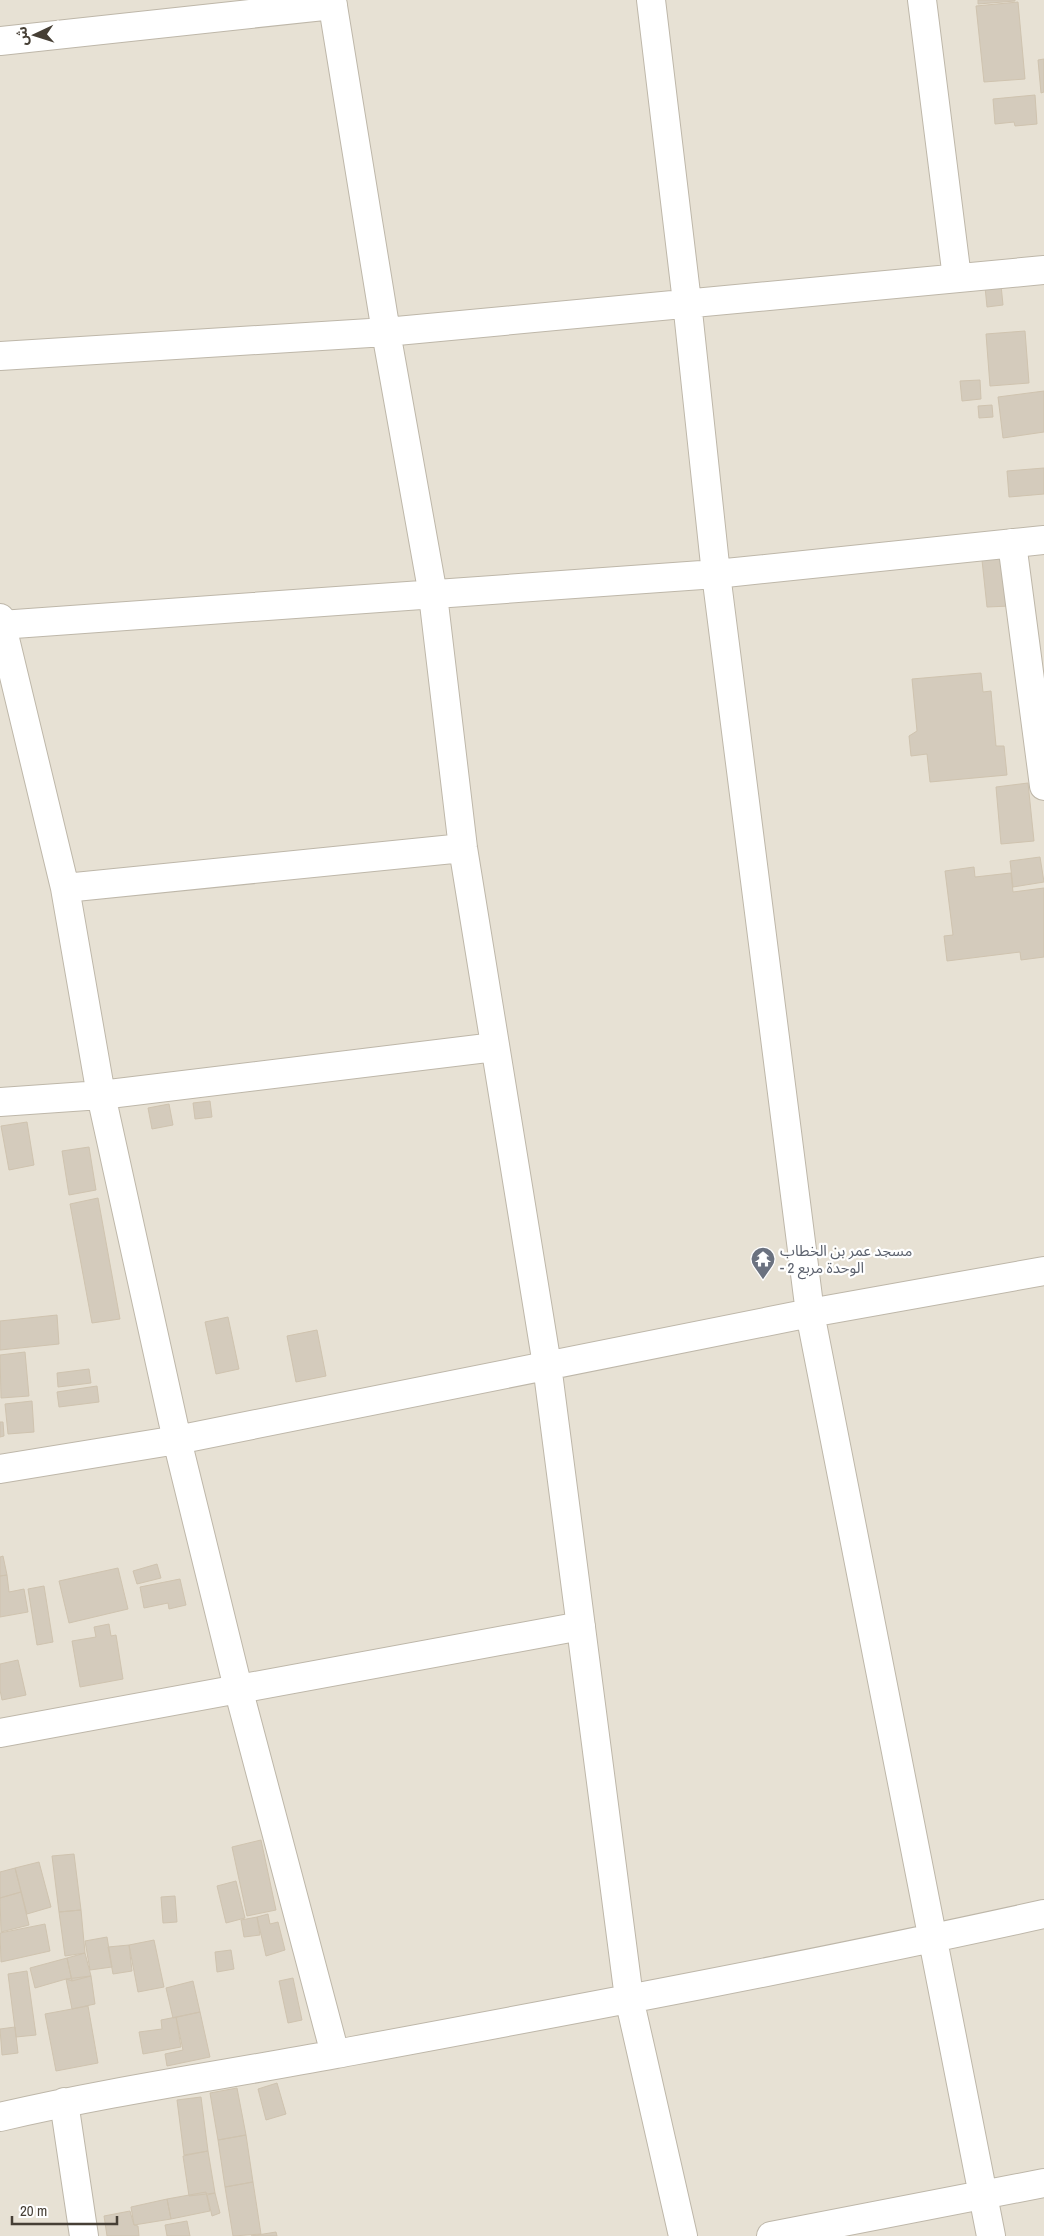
<svg xmlns="http://www.w3.org/2000/svg" width="1044" height="2236" font-family="'Archivo Narrow','Noto Sans Arabic',sans-serif">
	<style>
		.residential { fill: #e7e1d4 }
		.building { fill: #d4cbbc; stroke: #cfc3af }
		.lines { fill: none; stroke-linecap: round; stroke-linejoin: round }
		.minor-casing { stroke: #beb7a9; stroke-width: 30 }
		.minor { stroke: #fff; stroke-width: 28 }
		.labels { text-anchor: middle; dominant-baseline: central; stroke-width: 4.5; stroke-linejoin: round; paint-order: stroke }
		.worship-label { font-size: 15px; fill: #5b616d; stroke: #fff; text-anchor: start }
	</style>
	<rect width="100%" height="100%" fill="#f3efe6"/>
	<path class="residential" d="M0 0H1044V2236H0Z"/>
	<path class="building" d="M978 0H1015V1L978 4Z
		M1018 2 1025 79 984 82 976 6Z
		M1044 59V92L1041 93 1038 60Z
		M1035 95 1037 124 1015 126 1014 122 995 124 993 99Z
		M1001 285 1003 305 987 307 985 287Z
		M1025 331 1029 383 990 386 986 334Z
		M980 380 981 399 962 401 960 381Z
		M1044 391V432L1003 438 998 397Z
		M992 405 993 417 979 418 978 406Z
		M1044 468V494L1009 497 1007 471Z
		M1005 548 1010 606 987 607 981 551Z
		M981 673 983 692 991 691 996 746H1004L1007 775 930 782 927 754 911 756 909 736 917 731 912 679Z
		M1028 783 1034 841 1001 844 996 787Z
		M1040 857 1044 882 1013 887 1010 861Z
		M974 867 975 877 1011 873 1013 892 1044 888V957L1021 960 1020 952 947 961 944 936 953 935 945 871Z
		M210 1101 212 1117 195 1119 193 1103Z
		M169 1104 173 1125 152 1129 148 1108Z
		M27 1122 34 1165 9 1170 1 1126Z
		M89 1147 96 1190 69 1195 62 1151Z
		M98 1198 120 1319 92 1323 70 1204Z
		M57 1315 59 1344 0 1350V1321Z
		M228 1317 239 1369 216 1374 205 1322Z
		M317 1330 326 1376 296 1382 287 1336Z
		M25 1352 29 1396 1 1398 0 1355Z
		M89 1369 91 1383 58 1387 57 1373Z
		M97 1386 99 1402 59 1407 57 1392Z
		M32 1401 34 1432 8 1434 5 1404Z
		M0 1422H3L4 1436 0 1437Z
		M3 1556 7 1575 0 1576V1557Z
		M157 1564 161 1578 137 1584 133 1571Z
		M118 1568 128 1609 69 1623 59 1581Z
		M7 1575 9 1592 24 1589 28 1612 0 1617V1576Z
		M180 1579 186 1605 169 1609 168 1603 144 1608 140 1587Z
		M44 1586 53 1642 37 1645 28 1589Z
		M109 1624 111 1636 116 1635 123 1679 80 1687 72 1641 96 1637 94 1627Z
		M18 1660 26 1695 2 1700 0 1690V1664Z
		M261 1840 276 1910 247 1916 232 1847Z
		M74 1854 81 1910 59 1912 52 1856Z
		M39 1862 51 1907 27 1914 15 1868Z
		M15 1868 21 1892 0 1898V1872Z
		M236 1881 245 1918 226 1923 217 1886Z
		M21 1892 29 1925 1 1932 0 1898Z
		M175 1896 177 1922 163 1923 161 1897Z
		M81 1910 85 1953 65 1956 59 1912Z
		M268 1914 270 1924 278 1922 285 1950 266 1956 257 1917Z
		M257 1917 260 1935 244 1937 241 1920Z
		M45 1924 50 1951 1 1962 0 1933Z
		M107 1937 112 1967 90 1970 85 1941Z
		M154 1940 164 1987 138 1992 129 1945Z
		M129 1945 132 1971 113 1974 108 1947Z
		M231 1950 234 1969 217 1972 215 1952Z
		M85 1953 91 1976 72 1981 67 1958Z
		M67 1958 72 1981 66 1979 35 1988 30 1968Z
		M27 1971 36 2035 16 2037 8 1974Z
		M91 1976 95 2004 72 2009 66 1979Z
		M293 1978 302 2020 288 2023 279 1981Z
		M193 1981 200 2012 173 2018 166 1988Z
		M88 2006 98 2063 56 2071 45 2014Z
		M200 2012 210 2057 167 2066 165 2054 183 2050 176 2017Z
		M176 2017 181 2047 143 2054 139 2032 162 2029 161 2020Z
		M15 2027 18 2053 2 2055 0 2029Z
		M277 2083 286 2114 266 2120 258 2089Z
		M237 2088 246 2135 218 2140 210 2093Z
		M201 2097 208 2151 184 2155 177 2100Z
		M246 2135 253 2182 225 2187 218 2140Z
		M208 2151 215 2193 189 2196 183 2156Z
		M253 2182 261 2234 233 2236 225 2187Z
		M206 2192 210 2211 171 2219 167 2199Z
		M215 2193 220 2213 212 2216 207 2195Z
		M167 2199 171 2219 134 2225 131 2207Z
		M130 2211 134 2225 138 2226 139 2236H107L104 2216Z
		M187 2221 190 2236H167L165 2225Z
		M276 2232 277 2236H251Z"/>
	<g class="lines">
		<defs>
			<path id="minor" d="M332 0 386 332 433 595 463 848 547 1365 629 1998 683 2236
				M651 0 687 302 716 574 810 1313 991 2236
				M922 0 957 278
				M0 41 333 5
				M0 356 386 332 1044 270
				M1012 543 1044 786
				M0 618 65 888 101 1095 177 1440 238 1688 335 2054
				M0 625 716 574 1044 540
				M65 888 463 848
				M0 1102 101 1095 495 1047
				M0 1469 177 1440 810 1313 1044 1271
				M0 1733 581 1626
				M64 2102 84 2236
				M0 2117C111 2091 224 2075 336 2054 572 2010 809 1966 1044 1914
				M771 2236 1044 2183"/>
		</defs>
		<use href="#minor" class="minor-casing"/>
		<use href="#minor" class="minor"/>
	</g>
	<defs>
		<symbol id="temple-pin" viewBox="-11 -11 22 30"><path d="M0 17L-7.5 6A9.5 9.5 0 1 1 7.5 6Z" fill="#6b7280" stroke="#fff"/><path d="M0-6L5-2H3V0L6.5 2.5H4V6H1.5V3h-3V6H-4V2.5H-6.5L-3 0V-2H-5Z" fill="#fff"/></symbol>
	</defs>
	<g fill-rule="evenodd">
		<use href="#temple-pin" x="749" y="1245" width="28" height="38"/>
	</g>
	<g class="labels">
		<g class="worship-label">
			<text x="780" y="1250">مسجد عمر بن الخطاب<tspan x="780" dy="17">- الوحدة مربع 2</tspan></text>
		</g>
	</g>
	<g transform="translate(35 35) rotate(266)" stroke="#ffffff" stroke-width="4" paint-order="stroke">
	<path d="M0-4L9 19L0 12L-9 19Z" fill="#463f35"/>
	<text y="-8" font-size="14" font-weight="bold" text-anchor="middle" fill="#463f35">ش</text>
	</g>
	<path d="M12 2216v8h105v-8" fill="none" stroke="#463f35" stroke-width="2.5"/>
	<text x="20" y="2216" font-size="15" fill="#463f35" stroke="#ffffff" stroke-width="4" paint-order="stroke">20 m</text>
</svg>
